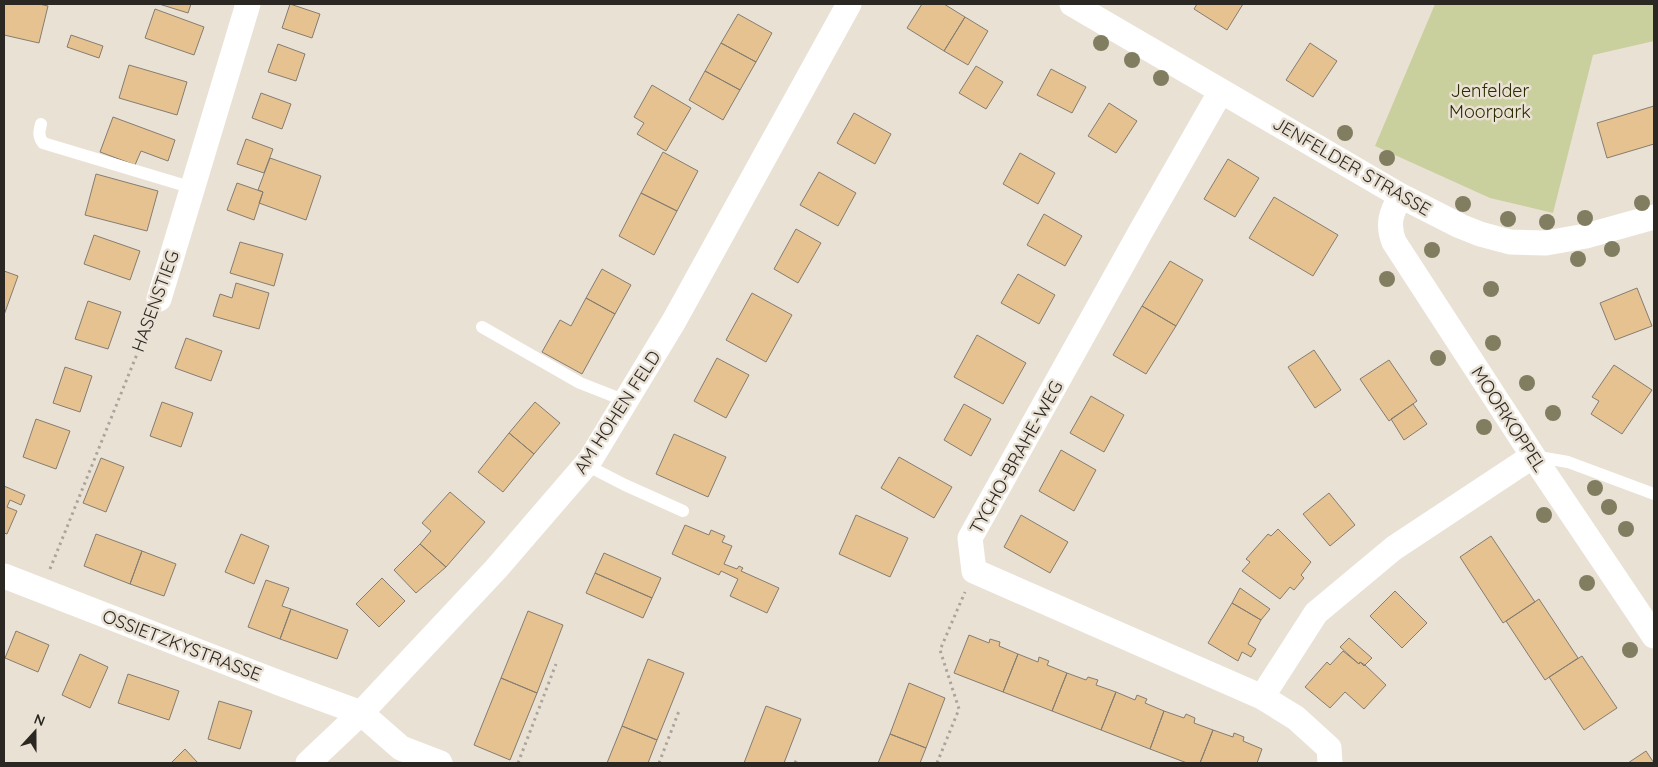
<svg xmlns="http://www.w3.org/2000/svg" width="1658" height="767" font-family="Quicksand,sans-serif">
	<style>
		.green { fill: #cacf9e }
		.building { fill: #e5c28f; stroke: #857d72 }
		.lines { fill: none; stroke-linecap: round; stroke-linejoin: round }
		.path { stroke: #aba49b; stroke-width: 3; stroke-dasharray: 2.5 4; stroke-linecap: butt }
		.service { stroke: #fff; stroke-width: 12 }
		.minor { stroke: #fff; stroke-width: 25 }
		.tree { fill: #807d60 }
		.labels { text-anchor: middle; dominant-baseline: central; stroke-width: 5; stroke-linejoin: round; paint-order: stroke }
		.park-label { font-size: 18px; fill: #2a2c00; stroke: #eae1d5 }
		.street-label { font-size: 18px; fill: #2b2823; stroke: #eae1d5 }
	</style>
	<rect width="100%" height="100%" fill="#eae1d5"/>
	<path class="green" d="M1435 4H1654V41L1593 55 1553 213 1490 198 1375 146Z"/>
	<path class="building" d="M4 4H39L48 6 39 43 4 35Z
		M159 4H191L188 13Z
		M290 4 320 14 312 38 282 28Z
		M922 4H944L965 17 944 51 907 28Z
		M1197 4H1243L1227 30 1194 9Z
		M155 9 204 27 194 55 145 38Z
		M738 14 772 33 756 62 721 43Z
		M965 17 988 31 968 65 944 51Z
		M71 35 103 46 99 58 67 47Z
		M721 43 756 62 740 90 705 71Z
		M1310 43 1337 61 1313 97 1286 80Z
		M278 44 305 54 296 81 268 72Z
		M129 65 187 82 177 115 119 98Z
		M976 66 1003 82 986 109 959 93Z
		M1051 69 1086 87 1072 113 1037 95Z
		M705 71 740 90 723 120 689 100Z
		M652 85 691 108 666 151 637 134 644 123 634 117Z
		M261 93 291 104 282 129 252 118Z
		M1109 103 1137 121 1116 153 1088 136Z
		M1654 106V144L1607 158 1597 123Z
		M854 113 891 134 875 164 837 143Z
		M113 117 175 140 168 161 141 151 135 165 100 152Z
		M246 139 273 149 264 173 237 164Z
		M663 152 698 171 677 211 641 193Z
		M1020 153 1055 173 1038 204 1003 184Z
		M270 158 321 176 306 220 259 203 263 192 258 190Z
		M1228 159 1259 178 1235 217 1204 199Z
		M819 172 856 193 838 226 800 205Z
		M96 174 158 191 147 231 85 215Z
		M237 183 263 192 254 220 227 210Z
		M641 193 677 211 654 255 619 236Z
		M1274 197 1338 235 1313 276 1249 238Z
		M1044 214 1082 236 1065 266 1027 245Z
		M796 229 821 243 798 283 774 269Z
		M94 235 140 251 130 280 84 264Z
		M240 242 283 254 274 286 230 273Z
		M1170 261 1203 280 1176 326 1142 306Z
		M602 269 631 285 615 314 586 298Z
		M4 271 18 276 4 315Z
		M1018 274 1055 295 1039 324 1001 303Z
		M236 283 269 293 259 329 213 316 220 294 232 298Z
		M1637 288 1652 326 1615 340 1600 303Z
		M752 293 792 315 766 362 726 340Z
		M586 298 615 314 582 374 542 352 560 320 571 326Z
		M88 301 121 312 108 349 75 339Z
		M1142 306 1176 326 1146 374 1113 355Z
		M977 335 1026 363 1003 404 954 377Z
		M186 338 222 351 211 381 175 368Z
		M1314 350 1341 390 1315 408 1288 367Z
		M717 358 749 375 726 418 694 401Z
		M1389 360 1417 401 1389 421 1360 379Z
		M1614 365 1652 390 1622 434 1591 414 1599 401 1592 397Z
		M65 367 92 376 80 412 53 403Z
		M1091 396 1124 415 1104 452 1070 433Z
		M162 402 193 413 181 447 150 436Z
		M535 402 560 423 534 454 509 433Z
		M964 404 991 419 971 456 944 440Z
		M1413 404 1427 424 1404 440 1391 419Z
		M36 419 70 431 56 469 23 457Z
		M509 433 534 454 503 492 478 472Z
		M674 434 726 457 708 497 656 474Z
		M1061 450 1096 470 1074 511 1039 491Z
		M899 457 952 487 934 518 881 488Z
		M101 458 124 467 106 512 83 503Z
		M4 486 25 495 21 505 10 500 7 507 17 511 7 534 4 533Z
		M450 492 485 522 446 567 420 544 431 531 422 523Z
		M1329 493 1355 525 1330 546 1303 514Z
		M856 515 908 538 890 577 839 554Z
		M1021 515 1068 542 1050 573 1004 547Z
		M685 525 709 535 711 530 725 536 722 542 732 546 724 564 737 569 739 566 743 568 741 571 779 588 767 613 730 596 738 579 721 571 719 575 672 554Z
		M1278 529 1311 562 1301 575 1304 578 1294 590 1290 587 1280 599 1242 571 1250 562 1246 559 1268 534 1271 536Z
		M96 534 142 551 130 584 84 566Z
		M241 534 269 546 254 584 225 572Z
		M1491 536 1535 602 1503 623 1460 557Z
		M420 544 446 567 416 593 394 570Z
		M142 551 176 564 164 596 130 584Z
		M604 553 661 578 652 598 595 573Z
		M595 573 652 598 643 618 586 593Z
		M382 578 405 601 379 627 356 604Z
		M266 580 289 588 282 606 291 609 280 639 248 627Z
		M1240 588 1270 609 1261 620 1232 603Z
		M1395 591 1427 623 1402 648 1370 616Z
		M1539 599 1578 658 1545 680 1506 621Z
		M1232 603 1261 620 1248 644 1256 649 1251 657 1242 652 1238 661 1208 643Z
		M291 609 348 630 337 659 280 639Z
		M528 611 563 625 537 693 501 678Z
		M16 631 49 645 38 672 5 658Z
		M969 635 989 643 990 639 1000 642 999 646 1018 654 1003 692 954 673Z
		M1349 638 1372 658 1364 666 1360 662 1359 664 1340 647Z
		M1343 651 1359 664 1360 662 1365 665 1386 685 1364 709 1345 692 1330 708 1305 687 1327 662 1330 665Z
		M80 654 108 667 90 708 62 695Z
		M1018 654 1038 662 1039 657 1049 661 1047 665 1067 673 1052 711 1003 692Z
		M1582 656 1617 708 1584 730 1549 677Z
		M648 659 684 673 657 740 622 726Z
		M1067 673 1086 680 1088 677 1098 680 1096 685 1116 692 1101 730 1052 711Z
		M128 674 179 691 169 720 118 703Z
		M501 678 537 693 510 760 474 745Z
		M909 683 945 698 926 748 890 734Z
		M1116 692 1135 700 1137 695 1147 699 1145 703 1164 711 1150 749 1101 730Z
		M219 701 252 711 240 749 208 739Z
		M766 706 801 719 784 763H744Z
		M1164 711 1184 718 1186 714 1195 718 1194 723 1213 730 1200 763H1187L1150 749Z
		M622 726 657 740 648 763H607Z
		M1213 730 1233 737 1234 733 1244 737 1243 741 1262 749 1257 763H1200Z
		M890 734 926 748 920 763H878Z
		M185 749 198 763H171Z
		M1646 751 1654 763H1628Z"/>
	<g class="lines">
		<path class="path" d="M50 569 150 322
			M518 763 556 664
			M659 763 679 711
			M795 763 797 759
			M937 763 959 709 940 650 965 592"/>
		<path class="service" d="M41 124C39 132 38 136 43 143L193 188
			M482 327 580 383 626 401
			M1533 456 1568 462 1654 494
			M586 465 625 485 683 511"/>
		<path class="minor" d="M1072 4 1401 196 1460 226 1480 234 1510 242 1546 243 1586 236 1654 217
			M1221 91 1141 231 970 538 974 571 1262 697 1296 718 1329 748 1330 763
			M1401 196C1391 212 1387 224 1394 242L1533 456 1654 636
			M159 299 248 4
			M4 576 282 684 361 713 401 748 440 763
			M1262 697 1316 613 1394 548 1533 456
			M308 763 361 713 496 569 590 460 674 321 849 4"/>
	</g>
	<g class="tree">
		<circle cx="1101" cy="43" r="8"/>
		<circle cx="1132" cy="60" r="8"/>
		<circle cx="1161" cy="78" r="8"/>
		<circle cx="1345" cy="133" r="8"/>
		<circle cx="1387" cy="158" r="8"/>
		<circle cx="1642" cy="203" r="8"/>
		<circle cx="1463" cy="204" r="8"/>
		<circle cx="1585" cy="218" r="8"/>
		<circle cx="1508" cy="219" r="8"/>
		<circle cx="1547" cy="222" r="8"/>
		<circle cx="1612" cy="249" r="8"/>
		<circle cx="1432" cy="250" r="8"/>
		<circle cx="1578" cy="259" r="8"/>
		<circle cx="1387" cy="279" r="8"/>
		<circle cx="1491" cy="289" r="8"/>
		<circle cx="1493" cy="343" r="8"/>
		<circle cx="1438" cy="358" r="8"/>
		<circle cx="1527" cy="383" r="8"/>
		<circle cx="1553" cy="413" r="8"/>
		<circle cx="1484" cy="427" r="8"/>
		<circle cx="1595" cy="488" r="8"/>
		<circle cx="1609" cy="507" r="8"/>
		<circle cx="1544" cy="515" r="8"/>
		<circle cx="1626" cy="529" r="8"/>
		<circle cx="1587" cy="583" r="8"/>
		<circle cx="1630" cy="650" r="8"/>
	</g>
	<g class="labels">
		<g class="park-label">
			<text x="1490" y="90">Jenfelder<tspan x="1490" dy="21">Moorpark</tspan></text>
		</g>
		<g class="street-label">
			<text transform="translate(1352 166) rotate(30)">JENFELDER STRASSE</text>
			<text transform="translate(155 301) rotate(-70)">HASENSTIEG</text>
			<text transform="translate(617 412) rotate(-57)">AM HOHEN FELD</text>
			<text transform="translate(1509 419) rotate(57)">MOORKOPPEL</text>
			<text transform="translate(1016 457) rotate(-61)">TYCHO-BRAHE-WEG</text>
			<text transform="translate(182 645) rotate(21)">OSSIETZKYSTRASSE</text>
		</g>
	</g>
	<rect width="1658" height="767" fill="none" stroke="#2b2823" stroke-width="10"/>
	<g transform="translate(35 732) rotate(21)" stroke="#eae1d5" stroke-width="4" paint-order="stroke">
	<path d="M0-4L9 19L0 12L-9 19Z" fill="#2b2823"/>
	<text y="-8" font-size="14" font-weight="bold" text-anchor="middle" fill="#2b2823">N</text>
	</g>
</svg>
